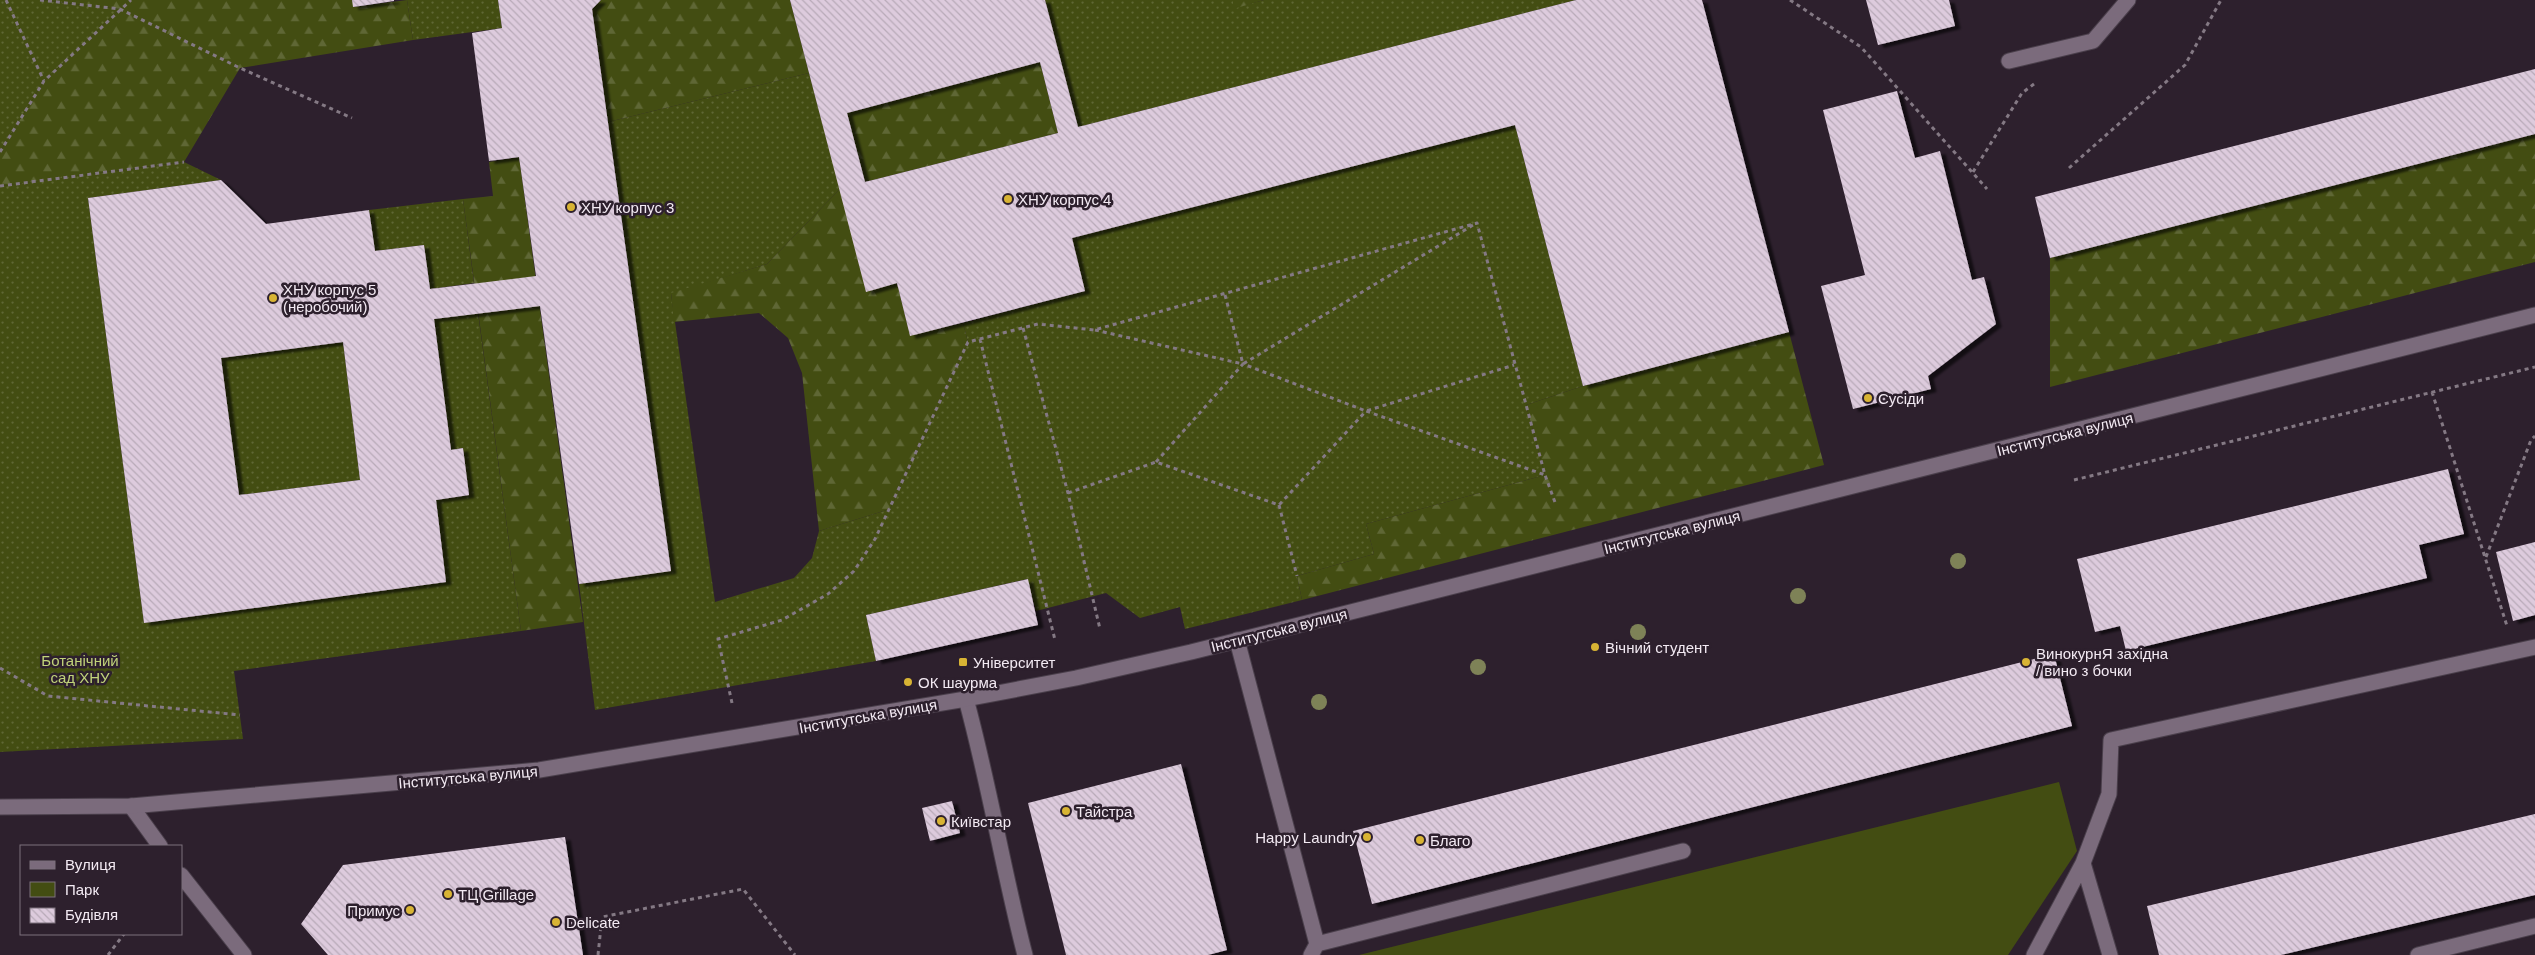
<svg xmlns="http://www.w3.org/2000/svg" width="2535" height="955" font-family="Arial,sans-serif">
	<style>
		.grass { fill: url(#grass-dots) }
		.forest { fill: url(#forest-firs) }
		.park { fill: #434d12 }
		.building { fill: url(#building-back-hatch); fill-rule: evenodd; filter: url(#shadow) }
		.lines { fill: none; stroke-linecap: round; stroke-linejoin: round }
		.service-casing { stroke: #4a3f4b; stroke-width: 17 }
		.minor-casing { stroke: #4a3f4b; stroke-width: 17 }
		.tertiary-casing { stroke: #4a3f4b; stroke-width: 17 }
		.path { stroke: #847984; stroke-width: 3; stroke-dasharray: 4 4; stroke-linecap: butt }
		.service { stroke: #7b6b7c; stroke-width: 15 }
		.minor { stroke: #7b6b7c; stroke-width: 15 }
		.tertiary { stroke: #7b6b7c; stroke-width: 15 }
		.tree { fill: #7e8257 }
		.poi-dot { fill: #d8b434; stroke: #2d202d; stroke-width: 2 }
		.labels { text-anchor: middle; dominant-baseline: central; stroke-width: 5; stroke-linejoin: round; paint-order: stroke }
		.poi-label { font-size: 15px; fill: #f3eaf3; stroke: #2d202d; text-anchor: start }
		.street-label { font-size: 15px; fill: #f3eaf3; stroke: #2d202d }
		.park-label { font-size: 15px; fill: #c1d37a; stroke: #2d202d }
	</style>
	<defs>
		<pattern id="grass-dots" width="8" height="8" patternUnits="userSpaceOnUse" patternTransform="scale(1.25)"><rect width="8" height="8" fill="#434d12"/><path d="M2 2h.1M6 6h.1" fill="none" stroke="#5f6735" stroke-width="1.8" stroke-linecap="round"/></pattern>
		<pattern id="forest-firs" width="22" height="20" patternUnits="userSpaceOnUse" patternTransform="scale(1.25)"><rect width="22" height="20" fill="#434d12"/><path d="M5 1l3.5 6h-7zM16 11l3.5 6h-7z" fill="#5f6735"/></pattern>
		<pattern id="building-back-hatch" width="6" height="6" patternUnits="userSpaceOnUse" patternTransform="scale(1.25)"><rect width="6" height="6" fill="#ddcbdd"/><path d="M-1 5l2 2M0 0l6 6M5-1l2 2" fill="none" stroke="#b8aab8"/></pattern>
		<filter id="shadow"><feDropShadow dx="5.5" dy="3" stdDeviation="1" flood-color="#0009"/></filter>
	</defs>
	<rect width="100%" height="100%" fill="#2d202d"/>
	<path class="grass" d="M0 0H40L120 9 44 81 0 152Z
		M407 0H498L502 28 413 40Z
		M1045 0H1233V8L1264 0H1576L1078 127Z
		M809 73 840 189 767 264 671 294 715 602 794 578 812 558 819 531 890 509 968 342 963 323 1085 291 1072 238 1515 125 1583 386 1526 405 1545 475 1366 524 1374 554 1297 576 1302 600 1185 629 1180 607 1140 618 1106 593 1036 611 1027 579 866 615 876 661 595 710 579 584 671 570 608 122Z
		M184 162 221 180 88 198 144 623 446 582 436 500 469 495 463 448 451 450 434 319 478 313 521 631 234 671 243 739 0 752V186Z
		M463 199 474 283 430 289 424 245 375 251 369 210Z
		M343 342 360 480 239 495 221 358Z"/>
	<path class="forest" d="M40 0H352L354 7 407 0 413 40 240 68 184 162 0 186V152L44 81 120 9Z
		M601 0H790L809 73 608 122 592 9Z
		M1233 0H1264L1233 9Z
		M1040 62 1058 133 865 182 847 113Z
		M2535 134V262L2050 387V258Z
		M519 157 583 622 521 631 463 199 493 196 489 162Z
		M840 189 866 291 897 283 910 335 963 323 968 342 890 509 819 531 802 373 788 338 759 313 674 322 671 293 767 264Z
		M1789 332 1824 465 1302 600 1297 576 1374 554 1366 524 1545 475 1526 405 1583 386Z"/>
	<path class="park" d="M2059 782 2077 851 2008 955H1359Z"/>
	<path class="building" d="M352 0H394V1L353 7Z
		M498 0H601L592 9 671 571 579 584 540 306 434 319 451 450 463 448 469 495 436 500 446 582 144 623 88 198 221 180 266 224 369 210 375 251 424 245 430 289 536 276 519 157 489 161 472 33 502 28ZM343 342 360 480 239 495 221 358Z
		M790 0H1045L1078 127 1576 0H1702L1789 332 1583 386 1515 125 1072 238 1085 291 910 336 897 283 866 292ZM1040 62 1058 133 865 182 847 113Z
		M1866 0H1949L1955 26 1878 45Z
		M2535 69V134L2050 258 2035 197Z
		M1897 91 1915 158 1940 151 1972 280 1984 277 1996 324 1928 376 1931 389 1853 409 1821 286 1865 275 1823 110Z
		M2448 469 2464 534 2419 545 2427 578 2126 651 2120 626 2095 632 2077 559Z
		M2535 542V615L2513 621 2496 552Z
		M1028 579 1038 625 876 661 866 615Z
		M2054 654 2072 726 1372 904 1353 831Z
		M1181 764 1227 950 1208 955H1066L1028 803Z
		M952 801 960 833 930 841 922 808Z
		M2535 814V895L2281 955H2159L2147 906Z
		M565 837 583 955H328L301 924 343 865Z"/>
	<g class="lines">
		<defs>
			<path id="service" d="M1237 640 1317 944 1311 955
				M966 699C989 783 1003 870 1025 955
				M1317 944 1683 851
				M2034 955 2083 863
				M2110 955 2083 863 2109 794 2111 740 2535 647
				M2418 955 2535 926"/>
			<path id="minor" d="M2009 61 2093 41 2128 0
				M131 806 160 846
				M181 875 244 955"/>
			<path id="tertiary" d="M0 807 131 806 539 770 966 699 1076 678 1191 652 2535 315"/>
		</defs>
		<use href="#service" class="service-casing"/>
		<use href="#minor" class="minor-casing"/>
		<use href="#tertiary" class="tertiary-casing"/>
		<path class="path" d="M6 0 44 81
			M40 0 120 9 240 68 352 118
			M1790 0 1861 47 1987 189
			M0 152 44 81 131 0
			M2069 168 2185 65 2221 0
			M1973 172 2022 93 2034 84
			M0 186 184 162
			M1225 295 1243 364 1473 225
			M1023 328 1068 493 1100 629
			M1095 330 1243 364
			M980 339 1055 640
			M2432 392 2507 626
			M1156 462 1243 364 1366 411 1514 365
			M2074 480 2535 367
			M1068 493 1156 462 1279 505 1366 411 1545 475
			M1279 505 1297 576
			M2486 557 2531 440 2535 436
			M0 668 48 696 240 715
			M732 703 718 639 782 620 828 594 854 571 875 539 968 342 1038 324 1094 330 1477 223 1545 475 1556 505
			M108 955 124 934
			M598 955 602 917 743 889 795 955"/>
		<use href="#service" class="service"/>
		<use href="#minor" class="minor"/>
		<use href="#tertiary" class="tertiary"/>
	</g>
	<g class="tree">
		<circle cx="1958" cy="561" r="8"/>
		<circle cx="1798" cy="596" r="8"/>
		<circle cx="1638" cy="632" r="8"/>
		<circle cx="1478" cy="667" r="8"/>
		<circle cx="1319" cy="702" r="8"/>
	</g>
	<g class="poi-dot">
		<circle cx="1008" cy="199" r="5"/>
		<circle cx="571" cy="207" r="5"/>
		<circle cx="273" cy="298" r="5"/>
		<circle cx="1868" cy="398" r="5"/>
		<circle cx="1595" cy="647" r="5"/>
		<rect x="958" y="657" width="10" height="10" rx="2.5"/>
		<circle cx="2026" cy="662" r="5"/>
		<circle cx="908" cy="682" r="5"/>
		<circle cx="1066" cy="811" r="5"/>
		<circle cx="941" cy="821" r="5"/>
		<circle cx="1367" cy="837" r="5"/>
		<circle cx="1420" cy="840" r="5"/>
		<circle cx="448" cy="894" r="5"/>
		<circle cx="410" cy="910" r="5"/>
		<circle cx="556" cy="922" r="5"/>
	</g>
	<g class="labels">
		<g class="poi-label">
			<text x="1018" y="199">ХНУ корпус 4</text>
			<text x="581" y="207">ХНУ корпус 3</text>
			<text x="283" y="289">ХНУ корпус 5<tspan x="283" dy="17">(неробочий)</tspan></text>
			<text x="1878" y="398">Сусіди</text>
			<text x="1605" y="647">Вічний студент</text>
			<text x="2036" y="653">ВинокурнЯ західна<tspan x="2036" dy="17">/ вино з бочки</tspan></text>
			<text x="973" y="662">Університет</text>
			<text x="918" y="682">ОК шаурма</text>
			<text x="1076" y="811">Тайстра</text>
			<text x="951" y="821">Київстар</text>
			<text x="1357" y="837" text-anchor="end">Happy Laundry</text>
			<text x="1430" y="840">Благо</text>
			<text x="458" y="894">ТЦ Grillage</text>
			<text x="400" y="910" text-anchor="end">Примус</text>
			<text x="566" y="922">Delicate</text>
		</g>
		<g class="street-label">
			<text transform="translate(2065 434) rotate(-14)">Інститутська вулиця</text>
			<text transform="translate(1672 532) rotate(-14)">Інститутська вулиця</text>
			<text transform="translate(1279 630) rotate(-14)">Інститутська вулиця</text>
			<text transform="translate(868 716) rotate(-10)">Інститутська вулиця</text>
			<text transform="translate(468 777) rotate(-5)">Інститутська вулиця</text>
		</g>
		<g class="park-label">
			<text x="80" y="660">Ботанічний<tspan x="80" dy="17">сад ХНУ</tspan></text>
		</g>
	</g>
	<rect x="20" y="845" width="162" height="90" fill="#2d202d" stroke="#7c717c"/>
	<rect x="30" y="861" width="25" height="8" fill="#7b6b7c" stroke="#7c717c"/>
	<text x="65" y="870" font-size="15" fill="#f3eaf3">Вулиця</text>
	<rect x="30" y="882" width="25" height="15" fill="#434d12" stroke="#7c717c"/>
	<text x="65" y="895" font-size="15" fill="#f3eaf3">Парк</text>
	<rect x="30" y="908" width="25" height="15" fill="url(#building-back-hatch)" stroke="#7c717c"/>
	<text x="65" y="920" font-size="15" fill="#f3eaf3">Будівля</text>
</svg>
